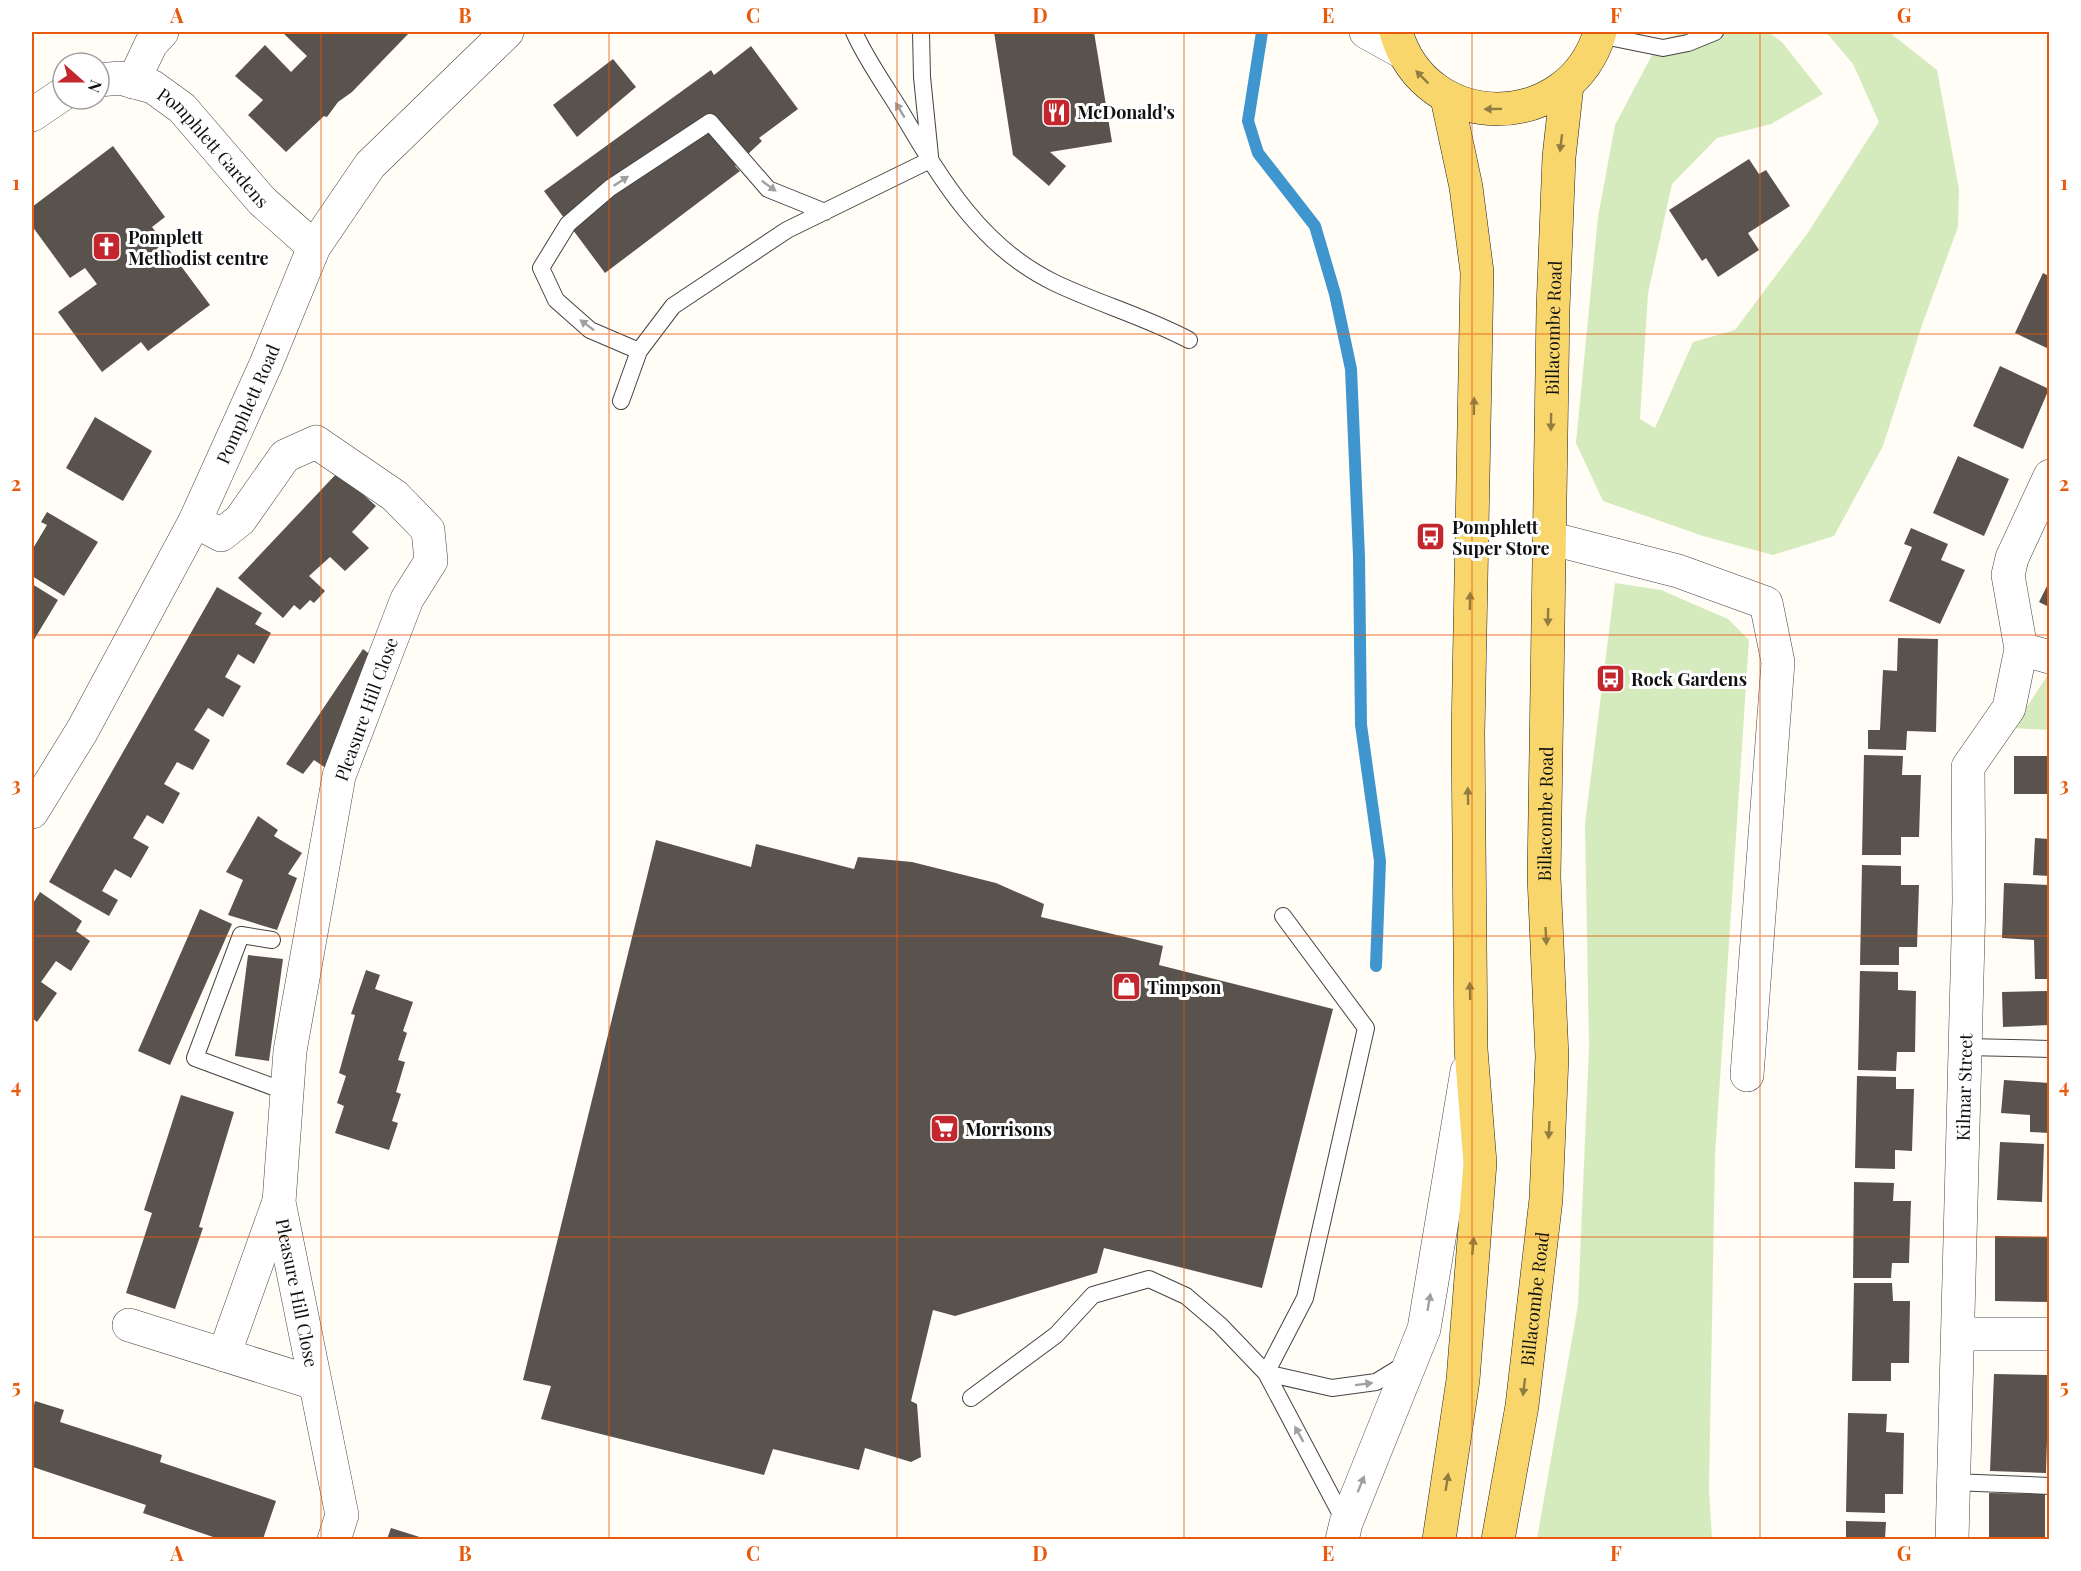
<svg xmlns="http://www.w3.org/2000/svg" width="2081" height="1571" font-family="'Playfair Display',serif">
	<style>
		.green { fill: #d5ebbd }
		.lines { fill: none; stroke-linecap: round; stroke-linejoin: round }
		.stream { stroke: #3f96cf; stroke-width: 12 }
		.building { fill: #5a524d }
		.service-casing { stroke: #444; stroke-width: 18 }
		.minor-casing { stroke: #444; stroke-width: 34 }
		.tertiary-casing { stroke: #444; stroke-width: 34 }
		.primary-casing { stroke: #222; stroke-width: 34 }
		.service { stroke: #fff; stroke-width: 16 }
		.minor { stroke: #fff; stroke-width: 33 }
		.tertiary { stroke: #fff; stroke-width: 33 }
		.primary { stroke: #f9d66b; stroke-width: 33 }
		.oneway { fill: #917d42 }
		.oneway2 { fill: #a0a0a0 }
		.grid { fill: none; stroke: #e8590c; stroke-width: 1.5; stroke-opacity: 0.55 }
		.labels { text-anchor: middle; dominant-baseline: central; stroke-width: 6; stroke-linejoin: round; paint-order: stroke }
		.poi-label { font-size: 18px; font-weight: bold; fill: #111; stroke: #fff; text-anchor: start }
		.street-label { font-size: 18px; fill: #111; stroke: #fff }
		.neatline { fill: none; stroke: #e8590c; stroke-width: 2 }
		.grid-label { font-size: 20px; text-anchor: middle; font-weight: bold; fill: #e8590c }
	</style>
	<rect width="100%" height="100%" fill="#fffdf5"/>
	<path class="green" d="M1684 32H1768L1782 42 1823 94 1771 124 1717 138 1672 184 1648 293 1640 419 1655 428 1693 342 1735 330 1807 234 1879 122 1853 64 1826 32H1889L1937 70 1959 189 1958 227 1922 325 1883 446 1834 536 1773 555 1703 536 1603 501 1576 443 1598 217 1615 125 1660 40Z
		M1615 583 1661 590 1728 619 1749 640 1715 1155 1709 1489 1712 1539H1537L1578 1305 1589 1047 1585 824Z
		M2049 673V730L2013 728Z"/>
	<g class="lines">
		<path class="stream" d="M1262 32 1248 121 1258 153 1315 226 1335 294 1351 369 1359 556 1361 725 1380 861 1376 966"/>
	</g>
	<path class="building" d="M282 32H410L352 92 338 102 327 117 324 116 286 152 248 115 263 100 235 76 265 45 291 72 307 56Z
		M994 32H1094L1112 142 1050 152 1066 166 1049 186 1013 155Z
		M751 46 798 109 759 138 762 141 735 166 740 171 605 273 544 191 711 70 714 75Z
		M613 59 636 87 577 137 553 105Z
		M113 146 165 217 152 227 210 305 148 351 141 342 102 372 58 312 97 284 85 268 70 278 32 226V207Z
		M1749 159 1759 174 1766 170 1790 206 1748 233 1759 250 1718 277 1706 258 1702 261 1669 210Z
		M2043 273 2049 276V349L2015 333Z
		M2000 366 2049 389 2023 449 1973 426Z
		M95 417 152 451 123 501 66 468Z
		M1958 456 2009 479 1984 536 1933 513Z
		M338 472 376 506 352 532 369 548 345 571 330 557 309 576 325 591 314 603 310 600 300 610 294 605 283 618 238 578Z
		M47 512 98 542 64 596 32 576V550L47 525 41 522Z
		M1911 528 1948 544 1941 560 1965 570 1940 624 1889 601 1912 547 1904 544Z
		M2049 582V607L2039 602Z
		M32 584 58 600 32 643Z
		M217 587 262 613 255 624 271 633 254 664 238 654 225 677 241 686 223 717 208 708 194 730 210 740 193 770 177 762 164 784 180 793 163 824 147 815 133 838 149 847 131 878 115 869 109 879 102 891 118 900 109 916 49 882Z
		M1898 638 1938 639 1936 732 1907 731 1906 750 1868 749V730H1880L1883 670 1897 671Z
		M363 649 376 659 330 771 314 760 303 774 286 764Z
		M1864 755 1903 756 1902 775H1921L1919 837H1901V855H1862Z
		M2014 756H2049V794H2014Z
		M258 816 278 830 274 836 302 853 288 874 297 878 277 930 228 915 243 880 226 872Z
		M2035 838 2049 839V876L2033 875Z
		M656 840 751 867 756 844 854 869 858 857 912 862 996 883 1044 904 1041 917 1163 946 1159 965 1333 1009 1262 1288 1104 1248 1097 1273 955 1316 933 1310 911 1401 917 1404 921 1457 911 1462 865 1448 859 1470 773 1449 764 1475 541 1419 551 1386 523 1380Z
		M1862 865 1901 866V885H1919L1917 947H1899V965H1860Z
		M2004 883 2049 885V979H2035L2034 940 2002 938Z
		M40 892 82 921 76 931 90 941 71 971 56 961 41 982 57 993 37 1022 32 1018V905Z
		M200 909 232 924 170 1065 138 1051Z
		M248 955 283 959 269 1061 235 1056Z
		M366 970 380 975 375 989 413 1002 403 1031 407 1033 398 1060 405 1062 396 1092 401 1094 392 1121 398 1123 389 1150 335 1133 344 1106 337 1103 346 1076 339 1073 355 1015 351 1014Z
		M1860 971 1898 972V990L1916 991 1915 1052H1897L1896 1071 1858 1070Z
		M2049 991V1025L2003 1027 2002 992Z
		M1857 1076 1896 1077V1089H1914L1912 1151 1895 1150V1169L1855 1168Z
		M2004 1080 2049 1083V1133L2030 1132V1115L2001 1113Z
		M181 1095 234 1112 199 1227 203 1228 175 1309 126 1293 152 1213 144 1210Z
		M2000 1142 2044 1144 2042 1202 1997 1200Z
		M1854 1182 1894 1183 1893 1201H1911L1909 1263H1892L1891 1278H1853Z
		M1995 1236 2049 1237V1302L1995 1301Z
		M1854 1283H1892L1893 1301H1910L1909 1363H1891V1381H1852Z
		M1994 1374 2049 1375 2046 1473 1990 1471Z
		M35 1401 64 1410 60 1422 162 1455 160 1462 276 1501 263 1539H219L143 1513 146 1505 33 1467 32 1413Z
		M1848 1413 1887 1414 1886 1432 1904 1433 1903 1494H1885V1513L1846 1512Z
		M1989 1493 2045 1494V1539H1989Z
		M1846 1521 1886 1522 1885 1539H1846Z
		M391 1528 426 1539H387Z"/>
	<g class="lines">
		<defs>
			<path id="service" d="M854 32C866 59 884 84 900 110 941 179 980 247 1055 283 1099 304 1146 317 1189 340
				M921 32 922 77 930 156
				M1599 35 1663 48 1688 43 1715 32
				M639 351 590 330 556 300 541 268 568 224 610 188 710 122 768 189 825 212
				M621 401 639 351 673 306 787 230 930 160
				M272 940 241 935 195 1058 287 1092
				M1966 1047 2050 1049
				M1266 1373 1305 1298 1366 1028 1283 916
				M1266 1373 1332 1388 1376 1382 1407 1363
				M971 1398 1056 1335 1093 1295 1149 1279 1186 1296 1220 1325 1266 1373 1345 1522
				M1952 1482 2050 1486"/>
			<g id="minor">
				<path id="s1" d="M99 80 120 78 153 87 182 108 262 201 314 247"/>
				<path d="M133 82 151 44 162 32"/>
				<path d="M32 115 63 94"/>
				<path id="s2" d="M195 521 221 535 240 520 285 456 316 442 395 496 428 530 431 561 407 599 339 776 290 1051 279 1202 342 1515 334 1540"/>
				<path d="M1549 538 1678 571 1766 603 1778 662 1747 1075"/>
				<path d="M2021 649 2050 657"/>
				<path d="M129 1325 314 1383"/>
				<path d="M1958 1334H2050"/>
				<path d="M224 1355 278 1204"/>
				<path d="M1342 1540 1346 1523 1424 1329 1467 1071"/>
				<path id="s3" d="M1952 1540 1969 901 1968 767 2009 708 2021 649 2008 575 2012 558 2050 476"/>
			</g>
			<g id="tertiary">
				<path d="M1366 32 1402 52"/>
				<path id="s4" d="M32 812 82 731 195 521 266 364 314 247 370 165 507 32"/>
			</g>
			<g id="primary">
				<path d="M1396 32C1426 135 1570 134 1600 32"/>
				<path d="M1439 1540 1463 1380 1480 1163 1471 1049 1468 734 1477 272 1466 187 1447 98"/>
				<path id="s5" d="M1498 1540 1522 1406 1546 1199 1552 1057 1544 877 1553 309 1559 157 1567 85"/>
			</g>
		</defs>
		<use href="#service" class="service-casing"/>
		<use href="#minor" class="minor-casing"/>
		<use href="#tertiary" class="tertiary-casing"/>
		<use href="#primary" class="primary-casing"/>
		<use href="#service" class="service"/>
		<use href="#minor" class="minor"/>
		<use href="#tertiary" class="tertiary"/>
		<use href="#primary" class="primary"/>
	</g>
	<defs><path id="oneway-solid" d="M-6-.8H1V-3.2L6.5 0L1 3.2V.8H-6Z" transform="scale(1.5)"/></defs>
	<g class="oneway">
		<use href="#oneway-solid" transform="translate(1422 77) rotate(-135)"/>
		<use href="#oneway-solid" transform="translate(1493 109) rotate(179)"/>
		<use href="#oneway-solid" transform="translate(1561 143) rotate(97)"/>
		<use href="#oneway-solid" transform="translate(1474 406) rotate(-89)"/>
		<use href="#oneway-solid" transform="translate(1551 422) rotate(91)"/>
		<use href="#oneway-solid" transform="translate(1470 601) rotate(-89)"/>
		<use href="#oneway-solid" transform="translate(1548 617) rotate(91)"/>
		<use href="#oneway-solid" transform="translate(1468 796) rotate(-91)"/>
		<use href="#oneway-solid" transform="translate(1546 936) rotate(87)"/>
		<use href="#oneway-solid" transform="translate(1470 991) rotate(-91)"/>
		<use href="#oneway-solid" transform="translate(1549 1130) rotate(93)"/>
		<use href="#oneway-solid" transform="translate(1473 1246) rotate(-85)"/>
		<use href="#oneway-solid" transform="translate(1524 1387) rotate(97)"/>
		<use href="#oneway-solid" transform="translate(1447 1482) rotate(-81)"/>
	</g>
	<g class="oneway2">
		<use href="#oneway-solid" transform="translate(900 110) rotate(-121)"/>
		<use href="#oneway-solid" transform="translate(621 181) rotate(-33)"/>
		<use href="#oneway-solid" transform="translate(769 186) rotate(36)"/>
		<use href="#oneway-solid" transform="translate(587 325) rotate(-143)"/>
		<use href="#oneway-solid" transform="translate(1429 1302) rotate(-80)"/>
		<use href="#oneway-solid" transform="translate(1364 1384) rotate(-7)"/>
		<use href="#oneway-solid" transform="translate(1299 1434) rotate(-119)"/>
		<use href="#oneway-solid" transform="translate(1361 1484) rotate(-68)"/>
	</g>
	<path class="grid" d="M321 32V1540M609 32V1540M897 32V1540M1184 32V1540M1472 32V1540M1760 32V1540M32 334H2050M32 635H2050M32 936H2050M32 1237H2050"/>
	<defs>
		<symbol id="restaurant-square" viewBox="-11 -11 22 22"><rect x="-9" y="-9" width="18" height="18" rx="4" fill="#c4262e" stroke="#fff"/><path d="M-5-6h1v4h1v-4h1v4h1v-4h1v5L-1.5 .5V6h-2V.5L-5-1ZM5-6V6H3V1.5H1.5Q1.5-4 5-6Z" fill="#fff"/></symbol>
		<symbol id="church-square" viewBox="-11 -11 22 22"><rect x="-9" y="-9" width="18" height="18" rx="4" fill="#c4262e" stroke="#fff"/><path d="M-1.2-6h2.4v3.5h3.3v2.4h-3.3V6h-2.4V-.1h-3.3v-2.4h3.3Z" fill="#fff"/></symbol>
		<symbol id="bus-square" viewBox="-11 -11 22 22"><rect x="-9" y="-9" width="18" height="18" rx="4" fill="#c4262e" stroke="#fff"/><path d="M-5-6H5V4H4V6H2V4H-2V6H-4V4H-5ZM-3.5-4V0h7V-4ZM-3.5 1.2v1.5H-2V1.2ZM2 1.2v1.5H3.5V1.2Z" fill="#fff"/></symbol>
		<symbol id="shop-square" viewBox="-11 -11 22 22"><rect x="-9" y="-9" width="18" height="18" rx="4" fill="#c4262e" stroke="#fff"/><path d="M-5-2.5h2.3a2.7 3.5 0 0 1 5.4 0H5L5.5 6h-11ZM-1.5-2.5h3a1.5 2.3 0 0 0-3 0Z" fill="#fff"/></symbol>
		<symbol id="supermarket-square" viewBox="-11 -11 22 22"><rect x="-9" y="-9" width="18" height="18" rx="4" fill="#c4262e" stroke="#fff"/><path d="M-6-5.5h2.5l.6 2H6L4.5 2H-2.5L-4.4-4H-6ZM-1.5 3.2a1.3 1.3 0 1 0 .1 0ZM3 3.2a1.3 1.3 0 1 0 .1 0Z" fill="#fff"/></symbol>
	</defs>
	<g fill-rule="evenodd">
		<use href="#restaurant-square" x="1040" y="96" width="33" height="33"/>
		<use href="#church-square" x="90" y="230" width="33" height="33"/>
		<use href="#bus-square" x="1414" y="520" width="33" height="33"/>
		<use href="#bus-square" x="1594" y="662" width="33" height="33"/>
		<use href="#shop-square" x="1110" y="970" width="33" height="33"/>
		<use href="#supermarket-square" x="928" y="1112" width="33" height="33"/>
	</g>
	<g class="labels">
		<g class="poi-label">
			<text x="1077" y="112">McDonald's</text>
			<text x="128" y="237">Pomplett<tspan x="128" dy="21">Methodist centre</tspan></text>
			<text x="1452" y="527">Pomphlett<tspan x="1452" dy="21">Super Store</tspan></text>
			<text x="1631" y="679">Rock Gardens</text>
			<text x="1147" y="987">Timpson</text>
			<text x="965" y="1129">Morrisons</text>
		</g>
		<g class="street-label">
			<text stroke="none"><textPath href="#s1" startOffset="141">Pomphlett Gardens</textPath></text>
			<text stroke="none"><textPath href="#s5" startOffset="1216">Billacombe Road</textPath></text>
			<text stroke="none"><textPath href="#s4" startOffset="462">Pomphlett Road</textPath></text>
			<text transform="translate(366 709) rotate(-70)">Pleasure Hill Close</text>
			<text stroke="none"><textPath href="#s5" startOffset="730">Billacombe Road</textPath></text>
			<text stroke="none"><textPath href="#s3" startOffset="453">Kilmar Street</textPath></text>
			<text stroke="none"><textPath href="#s2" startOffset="1098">Pleasure Hill Close</textPath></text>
			<text stroke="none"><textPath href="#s5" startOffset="244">Billacombe Road</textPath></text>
		</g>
	</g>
	<rect width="2081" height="1571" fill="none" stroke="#ffffff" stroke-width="66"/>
	<g transform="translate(81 81) rotate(111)"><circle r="28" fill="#ffffff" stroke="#a0a0a0" stroke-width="1.5"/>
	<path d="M0-4.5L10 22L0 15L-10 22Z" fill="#c4262e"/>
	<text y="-9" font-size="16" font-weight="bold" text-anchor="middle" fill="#111111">N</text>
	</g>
	<rect x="33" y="33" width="2015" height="1505" class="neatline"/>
	<g class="grid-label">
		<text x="177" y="23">A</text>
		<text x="465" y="23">B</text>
		<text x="753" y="23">C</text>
		<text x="1040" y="23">D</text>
		<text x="1328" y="23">E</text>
		<text x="1616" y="23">F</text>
		<text x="1904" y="23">G</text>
		<text x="16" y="190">1</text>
		<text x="2064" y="190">1</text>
		<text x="16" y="491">2</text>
		<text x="2064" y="491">2</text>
		<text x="16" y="792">3</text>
		<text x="2064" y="792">3</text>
		<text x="16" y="1093">4</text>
		<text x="2064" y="1093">4</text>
		<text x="16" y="1394">5</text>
		<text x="2064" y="1394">5</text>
		<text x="177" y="1561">A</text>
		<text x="465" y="1561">B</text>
		<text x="753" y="1561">C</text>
		<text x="1040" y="1561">D</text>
		<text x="1328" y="1561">E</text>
		<text x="1616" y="1561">F</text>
		<text x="1904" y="1561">G</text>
	</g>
</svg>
